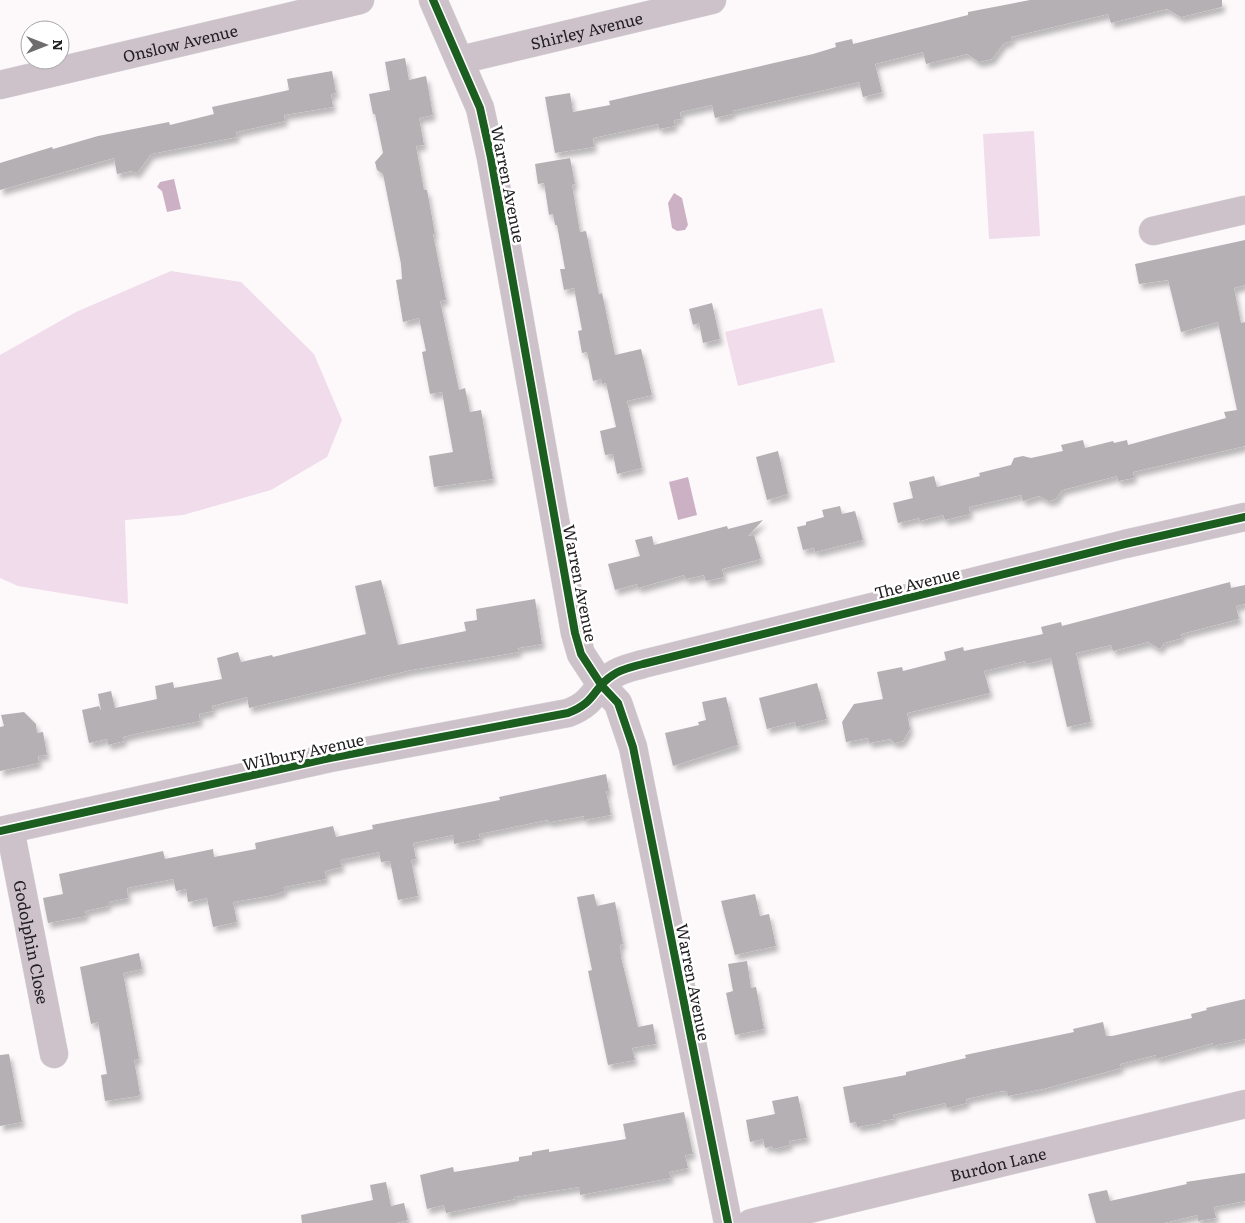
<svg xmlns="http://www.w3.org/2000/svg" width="1245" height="1223" font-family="Literata,serif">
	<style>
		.green { fill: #f0dcea }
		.water { fill: #ccb1c4 }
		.building { fill: #b4b0b3; filter: url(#shadow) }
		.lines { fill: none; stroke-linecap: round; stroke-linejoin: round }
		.minor-casing { stroke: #d9d7d8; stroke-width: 29 }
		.minor { stroke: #cdc2ca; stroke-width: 28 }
		.cycleway-casing { stroke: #fff; stroke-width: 11 }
		.cycleway { stroke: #1b5e20; stroke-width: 8 }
		.labels { text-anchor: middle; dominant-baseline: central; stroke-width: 5; stroke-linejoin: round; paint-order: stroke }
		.street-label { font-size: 16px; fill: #232022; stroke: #fff }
	</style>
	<defs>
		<filter id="shadow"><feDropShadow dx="3" dy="5.5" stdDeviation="2.5" flood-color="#0004"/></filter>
	</defs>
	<rect width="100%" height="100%" fill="#fdf9fb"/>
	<path class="green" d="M1034 131 1040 236 989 239 983 134Z
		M171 271 241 282 314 354 342 420 327 457 271 490 183 515 125 520 128 604 18 586 0 578V355L76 312Z
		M822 308 835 362 738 386 725 332Z"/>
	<path class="water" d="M174 179 181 209 167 212 162 191 157 187 160 182Z
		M674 193 682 198 688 225 685 230 677 231 672 228 668 203Z
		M688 477 697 515 678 520 669 482Z"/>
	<path class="building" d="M1030 0H1222V7L1181 17 1167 9 1111 23 1108 14 1011 37 1012 41 1004 43 992 59 979 62 967 54 926 64 923 52 875 64 882 92 863 97 859 82 732 111V114L715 118 712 105 680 112 681 119 674 120 675 126 659 129 658 124 593 138 594 147 555 153 545 97 570 93 573 112 610 105 609 101 813 54 836 47 835 43 852 39 853 44 968 15V12Z
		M405 58 409 80 426 76 433 115 419 118 424 145 416 146 424 190H427L435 234H433L446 300 440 301 459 390 465 388 470 412 481 410 493 479 434 487 429 456 453 452 442 392 430 394 422 352 426 351 419 318 403 322 396 280 402 279 401 264 383 174 377 170 375 162 383 153 375 114H373L369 94 390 90 385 62Z
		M332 71 336 93 331 94 333 107 284 115 285 121 236 132 237 137 151 154 137 173 131 171 117 174 114 158 0 190V163L52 147 53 149 98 136 169 122 170 125 214 114 212 107 289 90 287 79Z
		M570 158 575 184 572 185 580 232 586 231 599 294 602 293 615 355 641 349 652 395 627 401 642 468 617 474 613 454 605 455 600 431 616 427 606 383 602 384 601 379 593 381 587 352 582 353 578 331 582 330 574 288 564 290 560 269H565L557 225H555L553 214 549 215 544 183 538 184 535 164Z
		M1245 240V285L1234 288 1241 323 1245 322V446L1133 472 1134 478 1118 481 1117 476 1062 490 1056 499 1049 501 1039 496 1023 501 1021 495 969 507 970 514 945 520 943 515 920 521 919 518 898 523 893 503 913 498 909 482 934 476 937 487 980 476 979 473 1011 465 1014 458 1023 456 1031 458 1063 451 1061 445 1083 440 1085 448 1113 441 1114 443 1127 440 1128 445 1226 418 1224 412 1237 410 1218 322 1181 332 1168 280 1139 284 1135 264Z
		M712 303 720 339 703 343 699 323 693 325 689 309Z
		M778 451 788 494 767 500 756 457Z
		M840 506 842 514 855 511 863 540 815 552 814 548 803 550 797 527 806 525V522L824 517 822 510Z
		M763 520 748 536 754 535 761 559 722 569 724 577 706 581 704 575 686 579 684 575 638 588 637 584 615 590 608 564 640 556 635 540 652 536 654 545 727 526 728 529Z
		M381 580 398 645 466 631 464 622 477 620 476 609 535 599 542 644 518 648 519 652 411 670 249 708 247 697 212 706 213 711 199 714 200 721 134 734 123 737 124 741 108 745 107 739 89 743 82 710 99 706 101 711 98 694 111 691 115 708 157 699 155 686 173 682 174 688 222 679 217 658 238 652 241 662 272 655 273 657 366 634 355 586Z
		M1230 582 1231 588 1245 585V604L1236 606 1239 619 1181 634 1182 638 1164 643 1160 649 1148 642 1113 651 1111 645 1076 653 1091 722 1067 727 1051 658 1026 664 1025 661 984 671 990 693 907 713 910 729 903 741 895 743 890 739 869 743 868 738 846 742 842 722 854 704 883 699 877 672 902 667 903 671 946 660 944 652 963 647 964 651 1043 634 1041 627 1061 622 1062 626Z
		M817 683 827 719 796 727 795 722 767 729 759 698Z
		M726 697 738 745 673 766 665 733 699 725 698 722 706 720 702 702Z
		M24 712 36 724 37 733 43 732 47 755 38 756 39 763 0 771V727L4 726 1 715Z
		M606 774 609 791H606L611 815 584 820V816L550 822 547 820 479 834 480 839 454 844 453 835 413 843 416 859 411 860 418 896 398 900 390 861 381 862 379 852 340 860 342 867 325 871 326 879 284 887 285 891 273 895 233 902 237 922 213 927 207 898 188 902 186 889 176 891 173 879 127 888 128 898 108 902V906L85 911 86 916 48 923 43 898 63 894 59 874 163 851 165 859 213 849 214 857 256 849 255 843 333 826 336 837 373 829 372 825 500 800 499 797Z
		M594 894 597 906 615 902 623 944 620 945 621 957 638 1027 653 1024 656 1044 632 1048 635 1060 608 1065 588 971 592 970 577 897Z
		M755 894 760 916 769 914 776 946 735 955 721 901Z
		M139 953 142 969 123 973 139 1059 134 1060 140 1094 138 1096 105 1101 101 1075 107 1074 98 1022 91 1024 80 967Z
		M747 961 751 988 756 987 764 1029 735 1035 726 993 733 991 728 964Z
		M1245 999V1039L1213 1046V1043L1156 1059V1055L1120 1064 1121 1068 1043 1089 1008 1096V1092L1002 1091 966 1099 967 1103 947 1108 945 1103 910 1111 893 1115 894 1119 880 1121V1123L857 1127 856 1122 850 1123 843 1087 906 1075V1072L966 1058 965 1055 1074 1032 1073 1029 1103 1022 1106 1036H1112L1192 1018 1191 1014 1207 1010 1206 1008Z
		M9 1054 22 1122 0 1126V1055Z
		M798 1096 807 1138 789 1141 790 1145 773 1149 772 1146 765 1148 763 1139 750 1142 746 1120 775 1114 772 1101Z
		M684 1112 693 1154 685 1155 688 1168 669 1172 671 1178 580 1195 579 1187 514 1197 515 1199 446 1213 444 1205 427 1209 420 1175 453 1167 454 1172 519 1161V1157L532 1155V1152L549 1149V1152L626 1139 623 1124Z
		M1245 1173V1201L1214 1207 1216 1218 1198 1221 1197 1215 1164 1223H1096L1088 1194 1107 1190 1110 1201 1187 1184 1186 1182Z
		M386 1182 391 1206 404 1203 408 1220 396 1223H302L301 1215 373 1200 370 1185Z"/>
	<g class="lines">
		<defs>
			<g id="minor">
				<path d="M433 0 480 108 491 158 575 633 581 654 602 686 618 703 633 747 728 1223"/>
				<path id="s1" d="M460 60 712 0"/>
				<path id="s2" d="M0 85 360 0"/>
				<path d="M1153 231 1245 210"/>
				<path id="s3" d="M10 829 54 1054"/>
				<path d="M0 831 330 758 568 713C597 702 593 687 613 675 621 669 633 667 643 664L1125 544 1245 517"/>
				<path id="s4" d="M751 1223 1245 1104"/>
			</g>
		</defs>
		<use href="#minor" class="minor-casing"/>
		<use href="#minor" class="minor"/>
		<defs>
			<path id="cycleway" d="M433 0 480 108 491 158 575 633 581 654 602 686 618 703 633 747 728 1223
				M0 831 330 758 568 713C597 702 593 687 613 675 621 669 633 667 643 664L1125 544 1245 517"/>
		</defs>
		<use href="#cycleway" class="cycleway-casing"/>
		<use href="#cycleway" class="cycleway"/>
	</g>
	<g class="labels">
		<g class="street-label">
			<text stroke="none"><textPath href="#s1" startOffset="130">Shirley Avenue</textPath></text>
			<text stroke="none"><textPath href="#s2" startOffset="185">Onslow Avenue</textPath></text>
			<text transform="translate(509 184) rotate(79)">Warren Avenue</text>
			<text transform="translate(917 582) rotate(-14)">The Avenue</text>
			<text transform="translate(581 583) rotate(79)">Warren Avenue</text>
			<text transform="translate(303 751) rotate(-12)">Wilbury Avenue</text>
			<text stroke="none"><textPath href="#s3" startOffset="115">Godolphin Close</textPath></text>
			<text transform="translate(694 982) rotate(79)">Warren Avenue</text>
			<text stroke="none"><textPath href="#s4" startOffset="254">Burdon Lane</textPath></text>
		</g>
	</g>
	<g transform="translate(45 45) rotate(90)"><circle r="24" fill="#ffffff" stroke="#a7a6a7"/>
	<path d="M0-4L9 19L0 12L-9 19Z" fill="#6f6c6e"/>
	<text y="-8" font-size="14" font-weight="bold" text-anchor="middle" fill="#232022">N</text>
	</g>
</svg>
